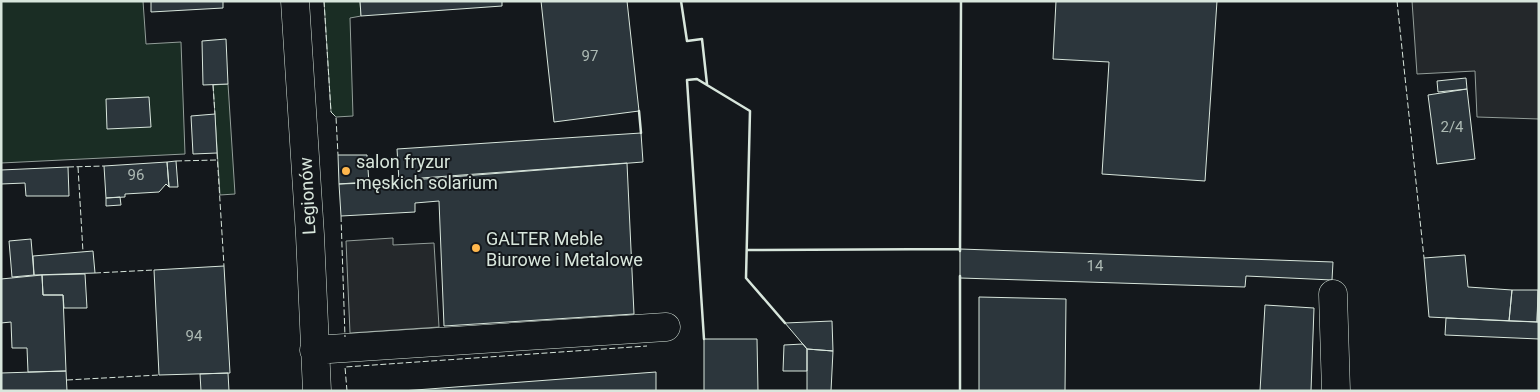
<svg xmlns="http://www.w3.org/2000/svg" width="1540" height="392" font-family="Roboto,sans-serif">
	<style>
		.green { fill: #1a2d24; stroke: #939e99 }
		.parking { fill: #24282b; stroke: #939e99 }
		.building { fill: #2c363c; stroke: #d8e6dc }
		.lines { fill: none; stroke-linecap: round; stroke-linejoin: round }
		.minor-casing { stroke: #d8e6dc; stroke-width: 29 }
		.minor { stroke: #14181c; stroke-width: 28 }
		.fence { stroke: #d8e6dc; stroke-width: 1; stroke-dasharray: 6 2.5; stroke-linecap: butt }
		.wall { stroke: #d8e6dc; stroke-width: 2.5 }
		.poi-dot { fill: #ffb74d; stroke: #14181c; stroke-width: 2 }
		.labels { text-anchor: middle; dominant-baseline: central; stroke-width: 4; stroke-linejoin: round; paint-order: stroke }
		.number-label { font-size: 15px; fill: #adbab4 }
		.poi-label { font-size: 18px; fill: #d8e6dc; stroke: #14181c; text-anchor: start }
		.street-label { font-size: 18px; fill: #d8e6dc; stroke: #14181c }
	</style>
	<rect width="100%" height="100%" fill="#14181c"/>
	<path class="green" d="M1 1H143L146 44 181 42 185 154 1 163Z
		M324 1H360L361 16 350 18 353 116 336 117 331 112Z
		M228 84 235 194 220 195 213 85Z"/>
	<path class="parking" d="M1412 1H1539V119L1477 117 1475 71 1417 74Z
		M393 238V245L434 243 439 327 350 333 346 241Z"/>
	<path class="building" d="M151 1H223V8L151 12Z
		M360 1H502V6L361 16Z
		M541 1H627L639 111 554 122Z
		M1056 1H1217L1205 181 1102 174 1109 62 1053 59Z
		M226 39 228 84 203 85 202 41Z
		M1466 78 1467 89 1438 92 1437 81Z
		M1467 89 1475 159 1437 164 1428 95Z
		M149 97 151 127 107 129 106 99Z
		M215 114 217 153 193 154 191 116Z
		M641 133 643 162 399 181 397 149Z
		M338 155H367L369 183 339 184Z
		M176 161 178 187H169L167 162Z
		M167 162 169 187 166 184 159 192 125 194V197L106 198 104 166Z
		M627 163 634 314 444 326 439 201 415 203V212L341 216 339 184Z
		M68 167 69 196H26L25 183 1 184V170Z
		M120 197 121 205 106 206V198Z
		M31 239 34 275 12 277 9 241Z
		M960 249 1333 262 1332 280 1246 276 1245 287 960 278Z
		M93 251 95 273 34 275 33 256Z
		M1465 255 1468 287 1512 290 1509 321 1429 317 1424 258Z
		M224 266 230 373 159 375 154 270Z
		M85 274 87 308H64L63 295H43L42 275Z
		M42 275 43 295H63L66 371 28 372 27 348H12L11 322 1 323V279Z
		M1539 276V322H1537Z
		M1512 290H1538L1537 322 1509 321Z
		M979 297 1066 299 1065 391H979Z
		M1265 305 1314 308 1311 391H1260Z
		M1446 318 1539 322V339L1445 335Z
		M832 321 833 351 807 349 785 323Z
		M704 339H757L758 391H704Z
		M803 344 807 349V371H783L784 345Z
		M807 349 833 351 831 391H807Z
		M66 371 67 391H1V373Z
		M656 372V391H402Z
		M228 373 229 391H201L200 374Z"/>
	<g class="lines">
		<defs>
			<path id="minor" d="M295 1 310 235 317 391
				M1333 294 1336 391
				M314 350 666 327"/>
		</defs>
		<use href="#minor" class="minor-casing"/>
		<use href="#minor" class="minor"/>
		<path class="fence" d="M324 1 331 112 336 117 338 155
			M1397 1 1424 258
			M213 85 215 114
			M217 153 224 266
			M176 161 217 160
			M68 167 104 166
			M78 167 83 252
			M341 216 345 337
			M95 273 154 270
			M67 380 159 375
			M347 391 345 367 647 346"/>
		<path class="wall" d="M681 1 687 41 702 39 707 84
			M639 111 641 133
			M747 250 960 249
			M960 251 961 1
			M960 276V391
			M704 339 687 80 697 79 750 111 746 278 785 323"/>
	</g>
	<g class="poi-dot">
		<circle cx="346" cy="171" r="5"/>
		<circle cx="476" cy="248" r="5"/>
	</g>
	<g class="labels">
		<g class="number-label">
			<text x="590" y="56">97</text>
			<text x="1452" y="127">2/4</text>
			<text x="136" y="175">96</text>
			<text x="1095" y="266">14</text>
			<text x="194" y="336">94</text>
		</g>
		<g class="poi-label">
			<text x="356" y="161">salon fryzur<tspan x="356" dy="21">męskich solarium</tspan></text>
			<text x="486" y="238">GALTER Meble<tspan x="486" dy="21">Biurowe i Metalowe</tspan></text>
		</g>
		<g class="street-label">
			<text transform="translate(307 196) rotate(-93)">Legionów</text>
		</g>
	</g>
	<rect width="1540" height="392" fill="none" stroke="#d8e6dc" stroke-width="5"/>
</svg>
